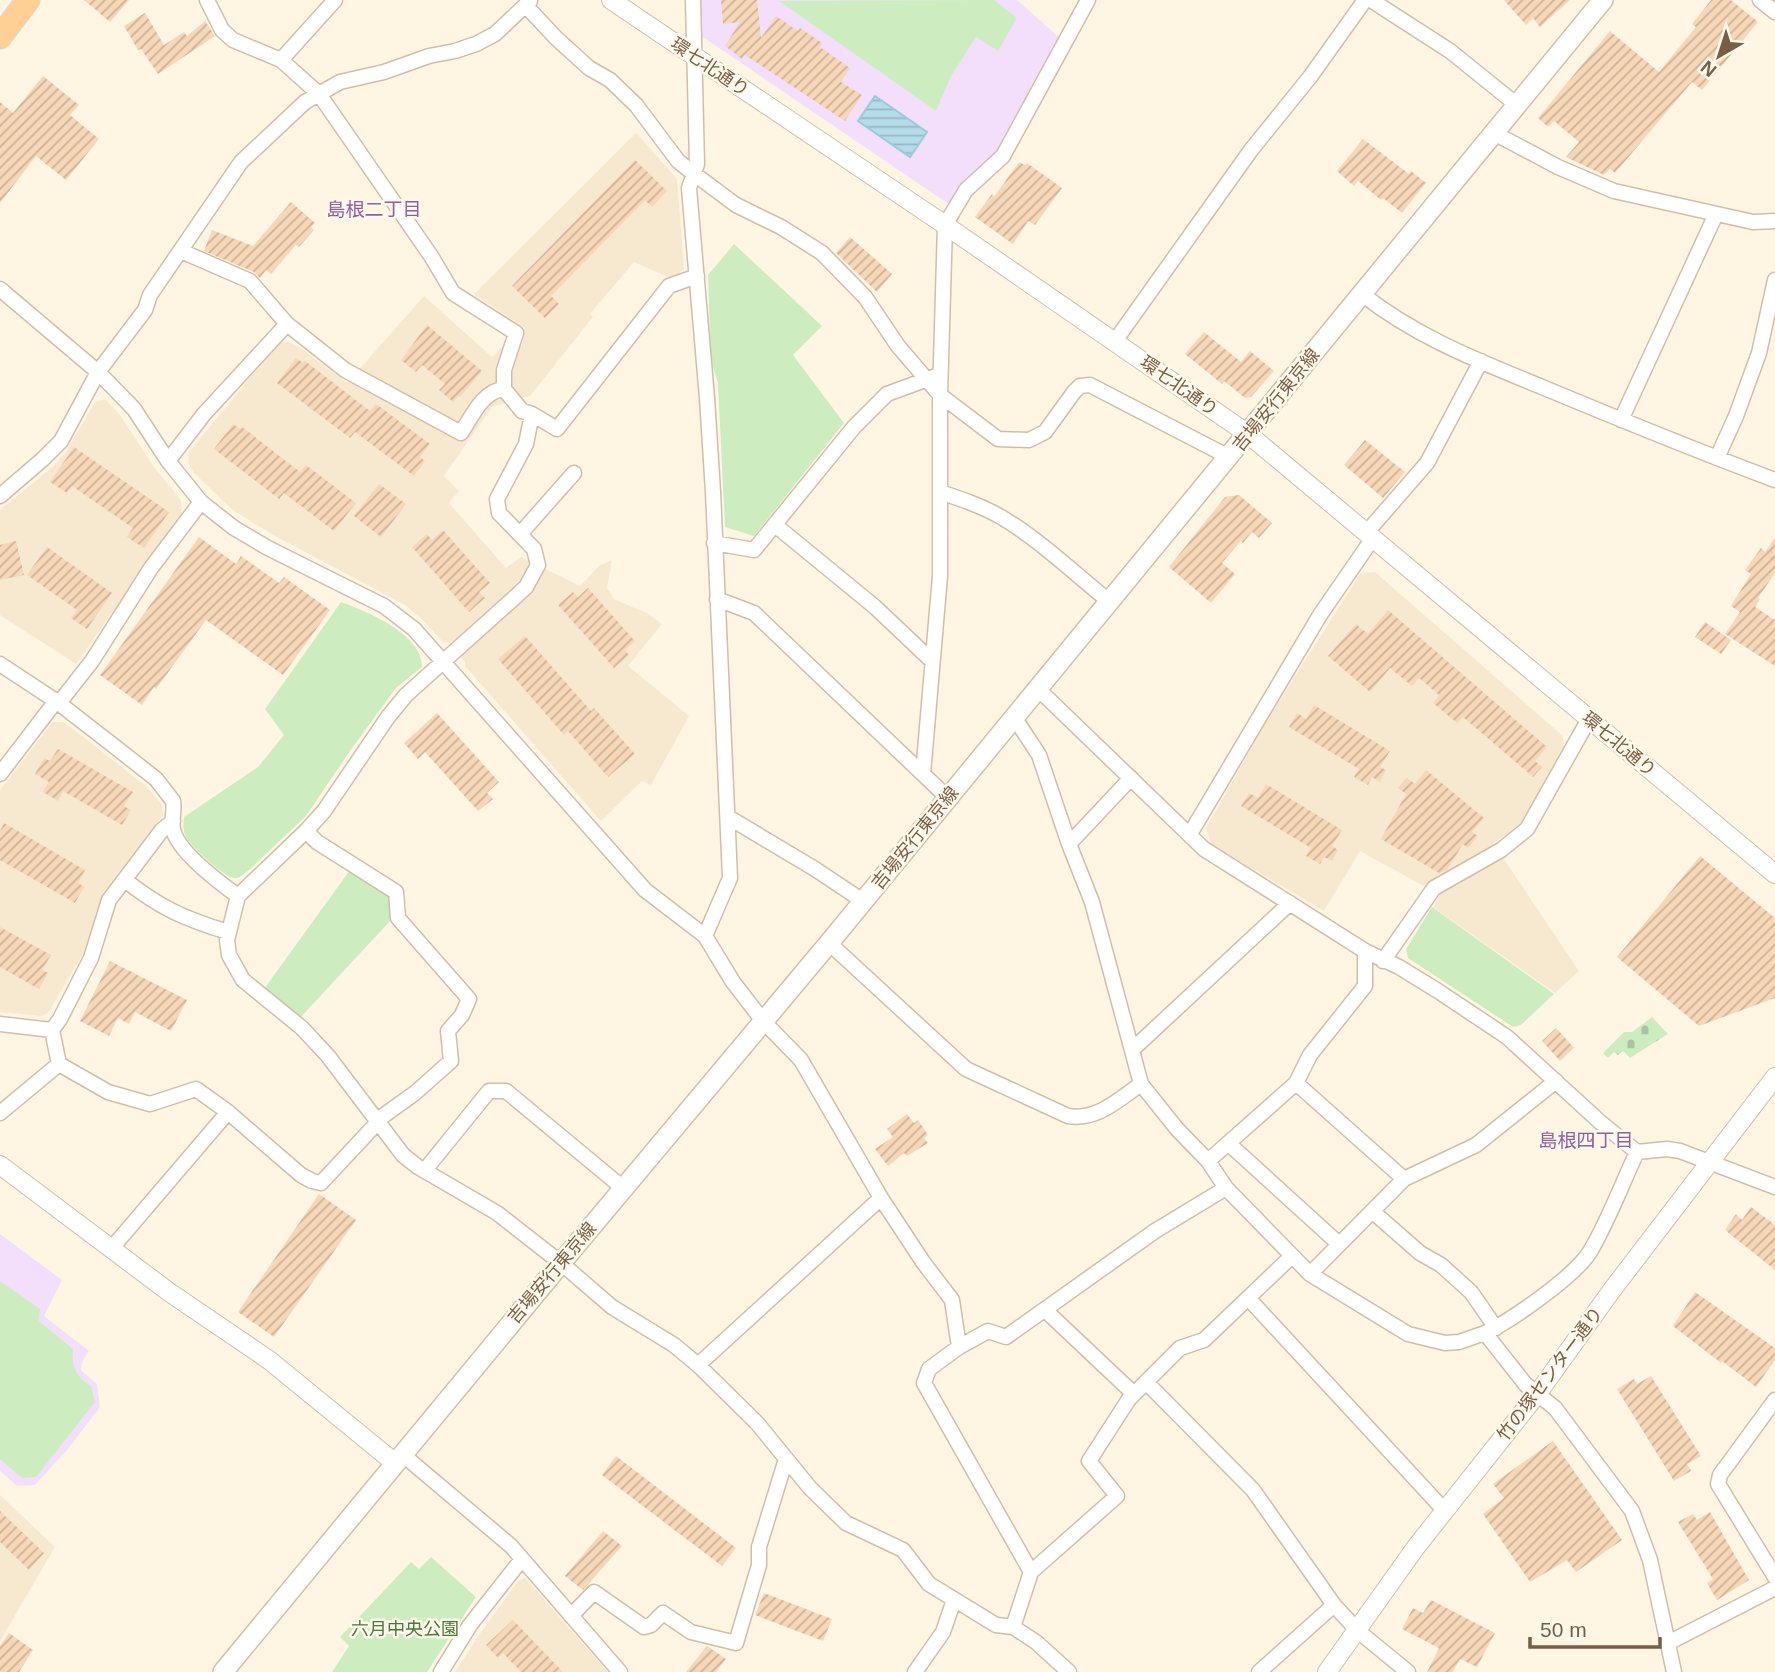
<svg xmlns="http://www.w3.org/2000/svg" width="1775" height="1672" font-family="Arial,'Noto Sans JP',sans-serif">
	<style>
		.residential { fill: #f7e9d0 }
		.education { fill: #f3dffb }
		.green { fill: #cdedc0 }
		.cemetery { fill: url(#cemetery-stones) }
		.water { fill: url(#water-rules); stroke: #9acbdc; stroke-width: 2 }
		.building { fill: url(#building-hatch) }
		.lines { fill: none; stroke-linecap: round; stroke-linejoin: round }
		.minor-casing { stroke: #d1bea8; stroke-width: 17 }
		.tertiary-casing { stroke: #d1bea8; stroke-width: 20 }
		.secondary-casing { stroke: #d4bfa5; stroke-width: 22 }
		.trunk-casing { stroke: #dfd8d3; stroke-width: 25 }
		.minor { stroke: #fff; stroke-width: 14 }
		.tertiary { stroke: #fff; stroke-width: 18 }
		.secondary { stroke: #fff; stroke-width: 19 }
		.trunk { stroke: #fed096; stroke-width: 23 }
		.labels { text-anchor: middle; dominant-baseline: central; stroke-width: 5; stroke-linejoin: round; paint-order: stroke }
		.street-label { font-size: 18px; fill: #795e46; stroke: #fff9eb }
		.park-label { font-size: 18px; fill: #477a3b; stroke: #fff9eb }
		.neighbourhood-label { font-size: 19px; fill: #8f619d; stroke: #fff9eb }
	</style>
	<defs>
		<pattern id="cemetery-stones" width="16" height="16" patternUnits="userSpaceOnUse" patternTransform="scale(1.75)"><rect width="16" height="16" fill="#cdedc0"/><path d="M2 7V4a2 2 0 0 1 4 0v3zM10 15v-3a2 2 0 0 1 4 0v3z" fill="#abc39e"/></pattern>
		<pattern id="water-rules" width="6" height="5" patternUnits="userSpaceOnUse" patternTransform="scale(1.75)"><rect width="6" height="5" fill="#b5dcea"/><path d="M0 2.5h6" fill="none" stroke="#98b6bf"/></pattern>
		<pattern id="building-hatch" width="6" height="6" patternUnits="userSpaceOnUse" patternTransform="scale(1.75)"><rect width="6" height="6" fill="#f6d7b8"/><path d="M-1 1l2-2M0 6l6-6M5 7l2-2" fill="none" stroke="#ccb297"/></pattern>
	</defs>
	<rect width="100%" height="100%" fill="#fef6e3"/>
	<path class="residential" d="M636 133 677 179 684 268 677 276 668 277 634 262 590 314 593 317 530 396 492 407 444 476 459 491 449 503 506 568 521 557 580 586 600 565 612 560 607 588 614 599 647 613 662 624 628 666 689 716 651 785 642 781 601 821 465 666V662L449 642H443L422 619 405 605 275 536 234 511 194 473 188 463 189 452 279 343 288 342 298 346 347 383 424 296 492 357 506 343 522 346 525 328 474 294Z
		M105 399 120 415 154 467 181 500 182 514 76 664 0 615V510L54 466 65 453 95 402Z
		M1375 572 1563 736 1564 746 1519 827 1493 843 1579 971 1555 993 1433 907 1440 895 1360 851 1324 911 1211 844 1206 828 1265 724 1360 574Z
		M53 722H64L146 786 161 803 163 815 102 894 84 952 48 1013 42 1016 0 1012V790Z
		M0 1495 55 1547 0 1641Z
		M525 1578 608 1672H455L481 1632 518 1581Z"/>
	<path class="education" d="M698 0H1017L1061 39 998 153 950 205 700 35Z
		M0 1234 62 1280 44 1316 89 1351 82 1362 81 1370 97 1384 100 1407 68 1449 35 1485 17 1486 0 1471Z"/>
	<path class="green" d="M994 0 1017 18 998 51 976 37 951 76 936 111 779 1Z
		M734 244 822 326 793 355 844 423 754 536 725 527 718 383 711 360 708 275Z
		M341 602C366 611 423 634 422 667L396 688 350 751 306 816 248 871C243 874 240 879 234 878 224 877 193 848 187 839 183 832 183 825 184 817L258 767 284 735 265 709Z
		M350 870 389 893 392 919 299 1019 264 989Z
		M1432 907 1554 994 1521 1025 1513 1027 1408 958 1406 949Z
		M0 1281 40 1309 39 1321 73 1349C72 1367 75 1376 91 1386L95 1402 36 1477 22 1478 0 1459Z
		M431 1557 476 1597 427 1672H332L349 1646 340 1637 411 1562 419 1569Z"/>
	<path class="cemetery" d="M1652 1017 1668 1034 1630 1058 1623 1051 1618 1055 1614 1052 1608 1058 1603 1053 1624 1032H1632Z"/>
	<path class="water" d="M875 96 927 132 910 157 858 121Z"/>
	<path class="building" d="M84 0H129L110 22Z
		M721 0H757L761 38 776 16 798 31 800 28 822 43 820 47 850 68 841 82 862 95 845 121 745 55 742 59 725 46 740 22 723 24Z
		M1504 0H1570L1540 27 1533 18 1526 25Z
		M1711 0H1731L1758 22 1702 90 1692 82 1615 173 1610 169 1604 175 1566 157 1579 142 1554 121 1548 127 1538 118 1610 31 1659 72 1696 27 1692 24Z
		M145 13 164 45 184 32 187 36 205 21 215 36 158 74 141 49 138 50 124 26Z
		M43 76 79 105 70 115 99 139 66 180 36 156 0 203V102L13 113Z
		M1363 139 1409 174 1411 171 1426 183 1402 213 1383 198 1381 200 1358 181 1354 186 1337 171Z
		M635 160 667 191 652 207 645 200 551 296 559 304 545 318 512 286Z
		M1019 162 1025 165 1027 163 1062 188 1035 225 1028 221 1013 244 975 217 992 194 994 197Z
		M291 202 315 223 311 227 314 230 299 247 296 245 271 274 266 270 260 278 254 272 204 251 212 230 253 246Z
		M850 237 892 274 877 292 836 253Z
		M427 325 482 371 460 397 458 396 453 402 439 390 445 384 422 365 416 372 401 360Z
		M1204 332 1241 362 1250 351 1274 371 1251 397 1245 398 1224 381 1222 384 1185 354Z
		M296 358 303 363 305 361 370 411 376 404 430 444 420 457 425 461 414 476 355 432 350 438 277 383Z
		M233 424 240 429 242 427 300 472 306 465 356 503 334 531 284 493 279 499 214 449Z
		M1365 440 1405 472 1383 498 1344 465Z
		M74 447 169 512 144 548 127 537 133 528 72 486 67 493 50 482Z
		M379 484 406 504 381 537 354 516Z
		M1239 495 1272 523 1259 538 1252 532 1243 543 1241 541 1222 563 1235 574 1211 603 1169 567 1225 497Z
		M443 530 490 583 479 592 485 598 469 612 412 547 427 534 432 540Z
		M199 537 236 564 241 556 279 583 284 577 330 610 283 675 206 620 156 689 154 687 142 705 100 675Z
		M1775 538V573L1758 598 1760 599 1755 607 1775 620V666L1725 634 1740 612 1731 606 1751 574 1745 570 1761 548 1765 552Z
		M16 541 24 575 0 580V545Z
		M47 547 112 593 87 629 71 618 77 610 27 575Z
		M588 588 635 641 625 650 629 655 614 668 558 605 573 592 578 597Z
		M1388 610 1547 747 1535 761 1542 767 1533 777 1463 717 1457 723 1433 703 1439 695 1419 678 1412 686 1390 668 1370 692 1328 656 1356 624 1368 634Z
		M1705 622 1731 640 1721 654 1695 637Z
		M525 636 591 711 594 708 635 754 608 777 568 731 564 735 498 659Z
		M1314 705 1390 751 1380 767 1386 770 1380 782 1372 777 1368 785 1354 777 1359 769 1289 727 1297 713 1306 719Z
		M437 713 499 782 487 793 493 799 478 811 425 752 418 759 404 743Z
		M58 749 133 792 124 806 131 810 122 825 63 791 58 801 43 792 49 782 35 774 44 758 50 761Z
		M1426 770 1484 818 1472 832 1478 836 1468 848 1463 844 1447 870 1439 873 1381 839 1406 794 1398 788 1407 778 1415 784Z
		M1266 784 1342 830 1332 846 1338 850 1332 861 1324 857 1320 864 1306 856 1311 848 1241 806 1249 793 1258 798Z
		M4 823 85 870 78 883 84 887 75 903 0 860V831Z
		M1700 856 1775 918V998L1699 1026 1617 957Z
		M0 927 51 955 42 970 48 973 39 989 0 967Z
		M110 961 187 1000 171 1031 135 1012 129 1024 118 1018 109 1036 80 1021Z
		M1556 1028 1574 1048 1560 1061 1542 1041Z
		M907 1114 914 1123 918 1120 928 1135 924 1138 928 1143 907 1156 904 1153 888 1166 875 1149 893 1137 887 1129Z
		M319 1194 356 1220 274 1337 238 1312Z
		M1751 1207 1775 1225V1270L1725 1230 1736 1214 1742 1220Z
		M1695 1292 1775 1348V1360L1756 1387 1722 1361 1721 1363 1673 1326Z
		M1651 1376 1701 1456 1687 1464 1691 1471 1674 1481 1617 1389 1634 1379 1637 1384Z
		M1553 1441 1622 1540 1576 1572 1567 1560 1530 1582 1483 1514 1504 1498 1493 1484Z
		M616 1456 736 1548 722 1566 602 1475Z
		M0 1511 44 1553 29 1570 0 1542Z
		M1710 1512 1749 1580 1717 1600 1707 1583 1713 1579 1678 1522 1693 1514 1697 1520Z
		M603 1531 622 1546 583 1590 565 1576Z
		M764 1593 832 1619 823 1641 755 1615Z
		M1431 1600 1495 1633 1477 1667 1460 1659 1453 1672H1427L1439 1648 1402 1629 1413 1608 1423 1613Z
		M513 1620 563 1672H521L503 1653 498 1658 486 1645Z
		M9 1633 33 1650 19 1672H0V1646Z
		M707 1646 726 1659 716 1672H686Z"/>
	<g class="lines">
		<defs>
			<path id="minor" d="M207 0 222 30 233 40 281 60 319 94 431 256 453 293 516 333 504 370V389L522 411 532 414 526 444 497 499 499 513 534 549 538 565 526 587 513 599 406 695 388 717 324 811 306 831 238 896 227 940 229 955 243 980 302 1028 328 1056 403 1155 418 1167 497 1213 561 1263 612 1307 674 1345 698 1365 757 1423 810 1488 846 1523 903 1550 929 1584 996 1625 1013 1627 1036 1642 1069 1672
				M693 0 697 164 689 188 707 398 713 492 730 878 705 936
				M1371 0 1450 51 1517 105
				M1760 0 1775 12
				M526 6 556 38 589 68 610 80 636 105 678 161 693 173 736 205 781 227 822 253 865 297 898 346 940 395 998 439 1029 440 1045 432 1074 392 1080 386 1090 385 1229 457
				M281 60 335 0
				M1494 133 1558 167 1614 191 1753 222 1775 221
				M181 251 250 281 287 324 345 370 461 433C472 417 482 391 504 389
				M0 289 98 372 134 409 168 461 201 502 234 528 268 548 384 606 414 629 645 890 705 936 733 982 763 1021 801 1060 881 1198 923 1262 952 1300 959 1347
				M1362 294C1416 337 1479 361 1542 387 1619 419 1697 451 1775 480
				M1115 341 1251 150 1310 77 1365 0
				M532 414 557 429 669 286 697 276
				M1621 420 1716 214
				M1717 458 1736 416 1759 353 1775 280
				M168 461 204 414 287 324
				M940 492C961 499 982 506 1001 517 1040 540 1075 574 1110 602
				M0 496 43 459 61 441 98 372 145 310 150 295 241 162 305 102 340 82 384 72 429 56 455 51 476 44 495 34 530 1
				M775 525 875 607 932 661
				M1367 532 1427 463 1481 361
				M520 534 574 473
				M714 543 754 550 854 427 887 394 936 376
				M717 599 754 613 948 798
				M0 664 56 701 114 746 156 779 173 801C175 810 171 820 173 829 177 851 220 883 238 896
				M1038 689 1204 849 1365 951 1399 967 1438 991 1507 1037 1600 1122 1637 1152 1667 1149 1680 1151 1775 1187
				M59 703 92 661 151 568 201 502
				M1014 717 1039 755 1069 844 1092 902 1141 1084 1177 1129 1208 1161 1226 1188 1310 1274 1408 1334 1445 1343 1459 1342 1485 1333 1526 1385 1555 1408 1632 1511 1650 1560 1674 1672
				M0 774 56 701
				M923 774 940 576V395L945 225 966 190 1003 156 1088 0
				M728 817 815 869 863 901
				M306 831 317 842 396 892 398 918 469 999 462 1015 448 1031 451 1061 415 1093 376 1121
				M1190 834 1320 615 1373 538
				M1069 844 1131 778
				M125 880C160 908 185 919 228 932
				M829 943 966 1069 1068 1116C1097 1121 1119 1099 1141 1084
				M1383 961 1434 888 1501 850 1527 829 1589 719
				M0 1024 52 1030 59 1064 108 1092 150 1104 196 1089 228 1112 301 1175 312 1181 321 1183 377 1123
				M52 1030 60 1019 91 958 109 900 162 830 173 821
				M1132 1050 1290 903
				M1296 1083 1404 1179
				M0 1113 59 1064
				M1228 1143 1339 1244
				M1208 1161 1296 1083 1310 1055 1365 986V951
				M425 1170 489 1091H506L623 1188
				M1372 1211 1420 1253 1441 1265 1471 1292 1496 1328
				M111 1249 228 1112
				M1310 1274 1404 1179 1476 1145 1556 1081
				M1248 1298 1445 1511
				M1045 1310 1134 1394
				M1485 1333C1512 1320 1577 1275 1591 1250 1609 1219 1622 1184 1637 1152
				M698 1365 881 1198
				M1146 1382 1253 1490 1334 1605 1358 1631 1408 1672
				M1775 1400 1720 1475 1718 1484 1775 1577
				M402 1454 511 1546 620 1672
				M1031 1572 924 1383 929 1369 959 1347 988 1331 1006 1337 1155 1231 1226 1188
				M571 1616 594 1592 644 1627 651 1625 663 1613 691 1632 736 1643 759 1565V1547L786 1459
				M1013 1627 1031 1572 1117 1496 1089 1461 1129 1399 1180 1348 1204 1340 1292 1256
				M1668 1643 1775 1588
				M441 1672 470 1625 522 1559
				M915 1672 943 1632 954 1600
				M1259 1672 1334 1605"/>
			<path id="tertiary" d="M611 0 945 225 1248 434 1775 874
				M0 1165 169 1292 269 1360 395 1463
				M1327 1672 1416 1547 1538 1393 1612 1290 1775 1077"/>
			<path id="secondary" d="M223 1672 561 1263 829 943 1603 0"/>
			<path id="trunk" d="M0 37 28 0"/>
		</defs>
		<use href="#minor" class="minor-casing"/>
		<use href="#tertiary" class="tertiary-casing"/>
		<use href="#secondary" class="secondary-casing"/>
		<use href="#trunk" class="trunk-casing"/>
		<use href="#minor" class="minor"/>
		<use href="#tertiary" class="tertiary"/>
		<use href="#secondary" class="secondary"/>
		<use href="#trunk" class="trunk"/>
	</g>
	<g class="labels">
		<g class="street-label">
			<text transform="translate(710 67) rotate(34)">環七北通り</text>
			<text transform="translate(1179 386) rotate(35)">環七北通り</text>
			<text transform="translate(1276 400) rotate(-51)">吉場安行東京線</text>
			<text transform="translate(1619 744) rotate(40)">環七北通り</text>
			<text transform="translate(915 838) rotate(-51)">吉場安行東京線</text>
			<text transform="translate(552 1273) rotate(-50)">吉場安行東京線</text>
			<text transform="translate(1550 1374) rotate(-53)">竹の塚センター通り</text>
		</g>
		<g class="park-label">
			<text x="405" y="1629">六月中央公園</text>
		</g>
		<g class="neighbourhood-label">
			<text x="374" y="209">島根二丁目</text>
			<text x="1586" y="1140">島根四丁目</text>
		</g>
	</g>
	<g transform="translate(1719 56) rotate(219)" stroke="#fff9eb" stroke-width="5" paint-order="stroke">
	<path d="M0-5L12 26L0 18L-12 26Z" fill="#795e46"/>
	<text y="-10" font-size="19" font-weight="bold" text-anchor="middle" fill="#795e46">N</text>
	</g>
	<path d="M1530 1637v10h130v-10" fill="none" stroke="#795e46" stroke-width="3.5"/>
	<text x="1540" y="1637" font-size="21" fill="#795e46" stroke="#fff9eb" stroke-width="5" paint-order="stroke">50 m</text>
</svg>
